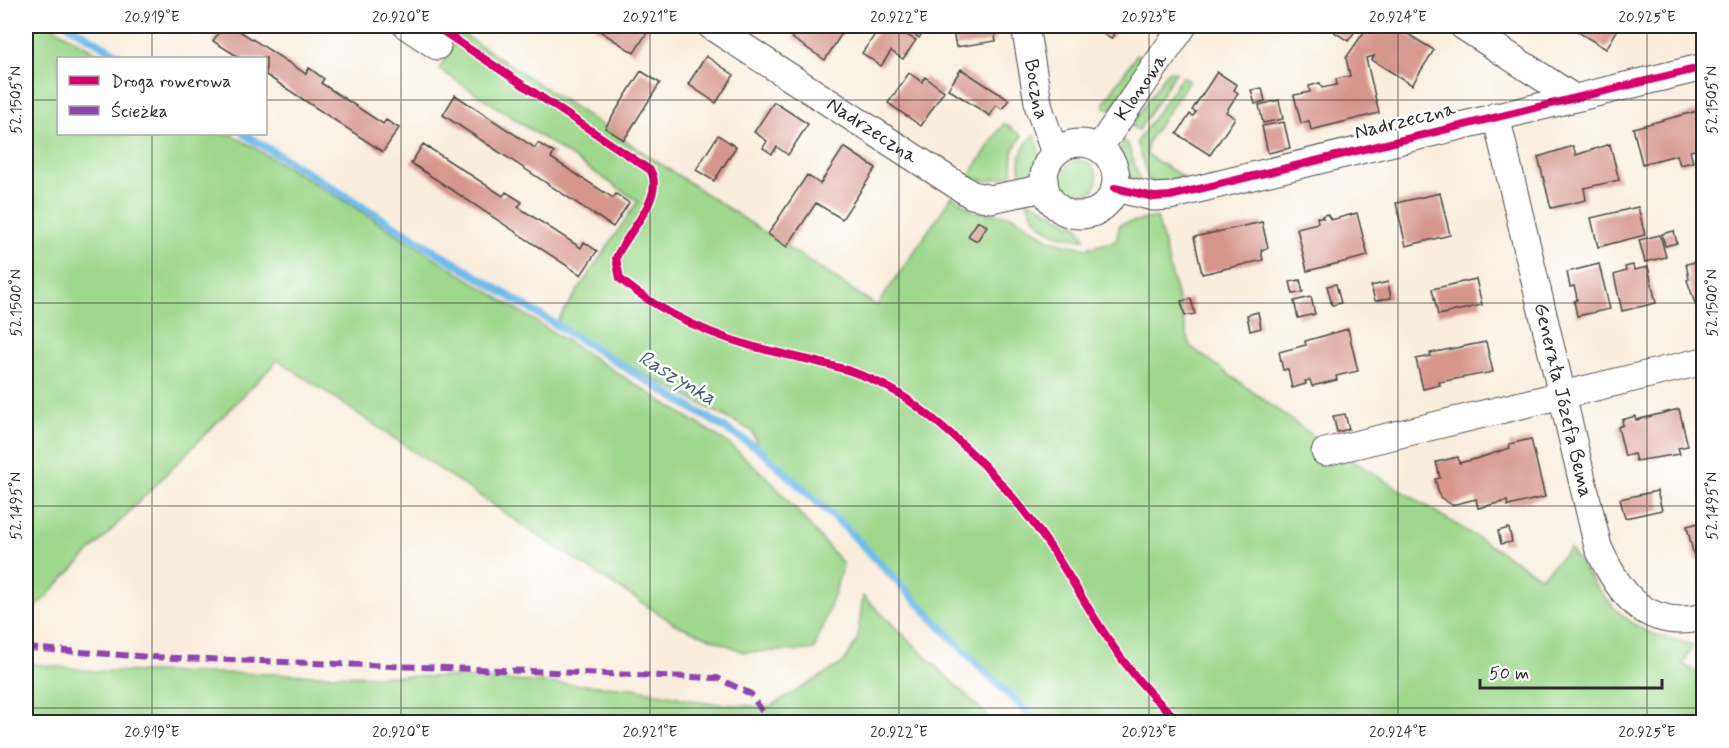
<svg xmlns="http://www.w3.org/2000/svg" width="1729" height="748" font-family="Mynerve,sans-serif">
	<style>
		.green { fill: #9ed88c; stroke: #64825c; stroke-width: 1.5 }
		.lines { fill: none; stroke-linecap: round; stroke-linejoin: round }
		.stream { stroke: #71bbea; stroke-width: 8 }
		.building { fill: #d6958d }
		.minor-casing { stroke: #4a4846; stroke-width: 29 }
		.minor { stroke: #fff; stroke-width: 27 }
		.quiet { stroke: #8e44ad; stroke-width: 6; stroke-dasharray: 12 6; stroke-linecap: butt }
		.cycleway-casing { stroke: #fff; stroke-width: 11 }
		.cycleway { stroke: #d6006c; stroke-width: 8 }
		.ticks { fill: none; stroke: #2b2b2b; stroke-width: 1.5; stroke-opacity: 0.45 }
		.labels { text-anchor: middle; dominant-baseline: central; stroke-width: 5; stroke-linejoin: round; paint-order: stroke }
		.street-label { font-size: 20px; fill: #2b2b2b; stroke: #fff }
		.water-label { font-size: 21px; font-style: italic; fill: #445d6e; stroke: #fff }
		.neatline { fill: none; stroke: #2b2b2b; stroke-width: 2 }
		.ticks-label { font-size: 15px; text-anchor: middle; fill: #2b2b2b }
	</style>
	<rect width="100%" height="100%" fill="#fff"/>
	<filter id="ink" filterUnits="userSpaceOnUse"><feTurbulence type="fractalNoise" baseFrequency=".0167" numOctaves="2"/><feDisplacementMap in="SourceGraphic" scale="12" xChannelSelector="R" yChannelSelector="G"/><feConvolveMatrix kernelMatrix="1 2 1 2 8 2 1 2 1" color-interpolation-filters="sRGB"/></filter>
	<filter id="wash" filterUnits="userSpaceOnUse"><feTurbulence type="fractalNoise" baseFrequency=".008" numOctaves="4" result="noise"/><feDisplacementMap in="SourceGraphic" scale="24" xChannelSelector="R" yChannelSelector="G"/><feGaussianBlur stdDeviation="1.35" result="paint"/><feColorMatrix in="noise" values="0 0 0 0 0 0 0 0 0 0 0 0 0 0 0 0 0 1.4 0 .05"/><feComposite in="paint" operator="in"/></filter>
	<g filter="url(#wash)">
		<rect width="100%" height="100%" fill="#f9eddd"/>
		<path class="green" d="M26 26H51L106 58H58V134H231L356 208 727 442 770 480 843 564 834 596 814 650 744 652 675 624 542 538 278 360 30 613 26 612Z
			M461 33 877 306 952 196 973 211 1013 216 1052 241 1087 248 1116 241 1120 224 1157 217 1190 346 1316 438 1541 577 1570 549C1591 580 1610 612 1644 630 1655 636 1680 640 1693 645L1683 664 1703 677V722H1039L846 528 759 449 752 431 554 326 638 201 439 69Z
			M1137 54 1142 59 1143 64 1111 111 1105 107 1104 103Z
			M1171 71 1176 72 1139 130 1131 126 1167 72Z
			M1182 76 1189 81 1147 143V155L1185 178 1155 183 1148 179 1137 142Z
			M1004 123 1022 136 1013 151 1012 175 987 181 969 176Z
			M1035 135C1042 155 1040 170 1022 182 1018 165 1019 146 1035 135Z
			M1123 140 1128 144 1141 184H1138C1123 171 1116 160 1123 140Z
			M1061 179a18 18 0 1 1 36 0a18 18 0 1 1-36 0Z
			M1027 201C1046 206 1057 220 1078 226L1085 239C1058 239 1034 228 1027 201Z
			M863 596 994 722H26V663L93 671 449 677 634 688 706 703 770 707 843 663 857 641Z"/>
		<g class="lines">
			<path class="stream" d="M70 26 123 58
				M244 134 759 449 846 528 973 660 1038 722"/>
		</g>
		<g id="blocks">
			<path class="building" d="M223 26H232L306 74 309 68 324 79 321 83 383 124 386 120 399 128 383 152 266 75V58H240L213 41Z
				M592 26H645L650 28 634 53Z
				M800 26H837L844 30 825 60 792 38Z
				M881 26H889L916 40 903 59 891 51 881 66 862 53Z
				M909 26H927L919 38 907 29Z
				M952 26H993L996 41 956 47Z
				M1091 26H1119L1111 39Z
				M1325 26H1359L1348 41Z
				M1368 26H1382L1391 31 1395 26 1434 50 1412 85 1372 60 1374 56 1366 58 1379 113 1311 130 1309 121 1301 123 1294 95 1310 92 1309 86 1320 83 1322 88 1337 85 1336 79 1350 76 1346 58Z
				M1582 26H1620L1606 49 1578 32Z
				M706 56 734 75 716 103 688 84Z
				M961 69 1009 100 1002 109 996 105 990 116 948 89Z
				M641 71 660 83 624 140 605 128Z
				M1217 72 1237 85 1234 90 1238 93 1226 112 1235 118 1210 155 1177 134 1190 114 1193 116 1196 112 1192 110Z
				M909 73 922 82 925 77 944 91 921 126 888 103Z
				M1262 88 1265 101 1255 104 1251 90Z
				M455 95 535 148 538 143 554 153 551 158 613 198 616 194 629 203 613 227 443 115Z
				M1279 100 1283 119 1263 123 1259 105Z
				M774 102 808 124 788 155 777 147 772 154 763 148 767 141 754 132Z
				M1701 110 1704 148 1690 151 1693 162 1680 165 1677 155 1642 164 1633 128Z
				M1284 122 1290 148 1268 153 1262 126Z
				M718 135 736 147 714 181 696 170Z
				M423 144 503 196 506 192 522 202 518 207 581 248 584 242 597 251 581 275 411 163Z
				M1610 144 1619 180 1584 188 1586 200 1551 208 1538 157 1573 146 1576 155Z
				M844 147 876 168 842 219 816 203 787 247 768 234 807 175 820 184Z
				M1440 193 1450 235 1406 246 1396 203Z
				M1638 207 1645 235 1598 247 1591 218Z
				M1357 213 1368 256 1307 271 1297 228 1318 223 1317 217 1323 218 1322 216 1327 214 1331 220Z
				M978 221 987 226 977 241 968 236Z
				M1262 222 1268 248 1261 250 1263 260 1202 274 1194 237Z
				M1674 231 1677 243 1665 246 1662 234Z
				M1660 235 1666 257 1645 262 1639 240Z
				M1704 253V304L1696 306 1687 280 1689 279 1686 264 1696 262 1695 256Z
				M1599 264 1610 309 1577 316 1574 301 1577 300 1576 293 1574 286 1570 287 1567 272Z
				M1633 265 1634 270 1648 267 1656 303 1622 311 1614 275 1626 271 1625 267Z
				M1476 279 1482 305 1438 315 1432 289Z
				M1300 280 1303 292 1293 294 1290 282Z
				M1388 282 1391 298 1375 301 1371 286Z
				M1336 284 1341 303 1332 305 1327 286Z
				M1311 297 1315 314 1298 318 1294 301Z
				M1191 299 1195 314 1185 316 1181 301Z
				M1258 312 1261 328 1250 331 1247 315Z
				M1348 329 1358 371 1336 376 1337 380 1312 386 1310 380 1305 381 1306 384 1292 388 1288 369 1283 370 1279 352 1306 345 1305 341Z
				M1486 342 1493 372 1439 382 1440 385 1423 389 1416 359 1431 356 1430 353Z
				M1679 409 1688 446 1678 448 1680 454 1636 461 1634 454 1625 456 1618 427 1623 425 1622 420 1635 416 1636 420Z
				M1345 414 1349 429 1337 432 1333 416Z
				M1531 439 1545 497 1508 506 1507 501 1478 508 1476 499 1452 505 1440 497 1435 479 1440 478 1436 462 1458 457 1459 463 1479 458 1510 448 1509 444Z
				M1657 491 1662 510 1625 518 1620 499Z
				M1703 522 1704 559 1695 561 1687 526Z
				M1509 528 1512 542 1501 544 1498 531Z"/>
		</g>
	</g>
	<g filter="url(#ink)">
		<use href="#blocks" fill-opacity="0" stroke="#4a4846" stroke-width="1.5"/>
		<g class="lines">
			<defs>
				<g id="minor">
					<path d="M407 26 437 46"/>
					<path id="s1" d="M711 26 972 195 991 199 1045 188"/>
					<path id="s2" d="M1025 26 1039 108 1055 153"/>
					<path d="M1463 26 1574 98"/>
					<path id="s3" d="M1496 116 1598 547C1619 594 1646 631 1704 617"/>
					<circle cx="1080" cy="179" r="36"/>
					<path id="s4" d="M1099 148 1183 26"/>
					<path d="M1115 188 1154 197 1170 196 1704 67"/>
					<path d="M1325 452 1704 361"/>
				</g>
			</defs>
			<use href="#minor" class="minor-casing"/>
			<use href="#minor" class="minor"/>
			<path class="quiet" d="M26 648 150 657 717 678 751 694 769 722"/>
			<defs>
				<path id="cycleway" d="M435 26 650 170C667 195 625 235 616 258L620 279C662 314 718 339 771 351 819 363 865 369 907 399 961 438 1011 489 1049 545 1092 609 1119 672 1181 722
					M1115 188 1154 197 1170 196 1704 67"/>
			</defs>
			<use href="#cycleway" class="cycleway-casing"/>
			<use href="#cycleway" class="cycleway"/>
		</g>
	</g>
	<path class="ticks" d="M152 26V58M401 26V722M650 26V722M899 26V722M1149 26V722M1398 26V722M1647 26V722M26 100H58M266 100H1704M152 134V722M26 303H1704M26 506H1704M26 708H1704"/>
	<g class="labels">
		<g class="street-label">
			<text stroke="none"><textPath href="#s4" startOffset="74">Klonowa</textPath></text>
			<text stroke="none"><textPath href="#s2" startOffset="64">Boczna</textPath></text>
			<text transform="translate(1405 121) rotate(-14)">Nadrzeczna</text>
			<text stroke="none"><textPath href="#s1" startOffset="192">Nadrzeczna</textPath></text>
			<text stroke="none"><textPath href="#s3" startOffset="292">Generała Józefa Bema</textPath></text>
		</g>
		<g class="water-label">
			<text transform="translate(677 378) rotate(31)">Raszynka</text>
		</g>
	</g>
	<rect width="1729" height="748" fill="none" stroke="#fff" stroke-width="66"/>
	<rect x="57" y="57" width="210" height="78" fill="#ffffff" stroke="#aaaaaa" stroke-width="1.5"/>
	<rect x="69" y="76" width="30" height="9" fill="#d6006c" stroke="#aaaaaa" stroke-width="1.5"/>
	<text x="111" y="87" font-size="18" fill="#2b2b2b">Droga rowerowa</text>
	<rect x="69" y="106" width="30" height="9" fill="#8e44ad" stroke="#aaaaaa" stroke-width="1.5"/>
	<text x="111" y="117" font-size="18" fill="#2b2b2b">Ścieżka</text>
	<path d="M1480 679v9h182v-9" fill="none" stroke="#2b2b2b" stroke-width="3"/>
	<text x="1489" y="679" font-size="18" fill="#2b2b2b" stroke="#ffffff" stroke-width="4.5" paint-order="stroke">50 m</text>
	<rect x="33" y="33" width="1663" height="682" class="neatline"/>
	<g class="ticks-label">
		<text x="152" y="22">20.919°E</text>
		<text x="401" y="22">20.920°E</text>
		<text x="650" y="22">20.921°E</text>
		<text x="899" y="22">20.922°E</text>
		<text x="1149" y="22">20.923°E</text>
		<text x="1398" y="22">20.924°E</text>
		<text x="1647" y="22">20.925°E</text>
		<text transform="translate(16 100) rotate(-90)" y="5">52.1505°N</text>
		<text transform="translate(1712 100) rotate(-90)" y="5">52.1505°N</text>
		<text transform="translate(16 303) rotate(-90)" y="5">52.1500°N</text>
		<text transform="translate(1712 303) rotate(-90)" y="5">52.1500°N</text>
		<text transform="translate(16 506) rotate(-90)" y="5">52.1495°N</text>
		<text transform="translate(1712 506) rotate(-90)" y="5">52.1495°N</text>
		<text x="152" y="737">20.919°E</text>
		<text x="401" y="737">20.920°E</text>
		<text x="650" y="737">20.921°E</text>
		<text x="899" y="737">20.922°E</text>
		<text x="1149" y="737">20.923°E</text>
		<text x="1398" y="737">20.924°E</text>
		<text x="1647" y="737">20.925°E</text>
	</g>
</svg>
